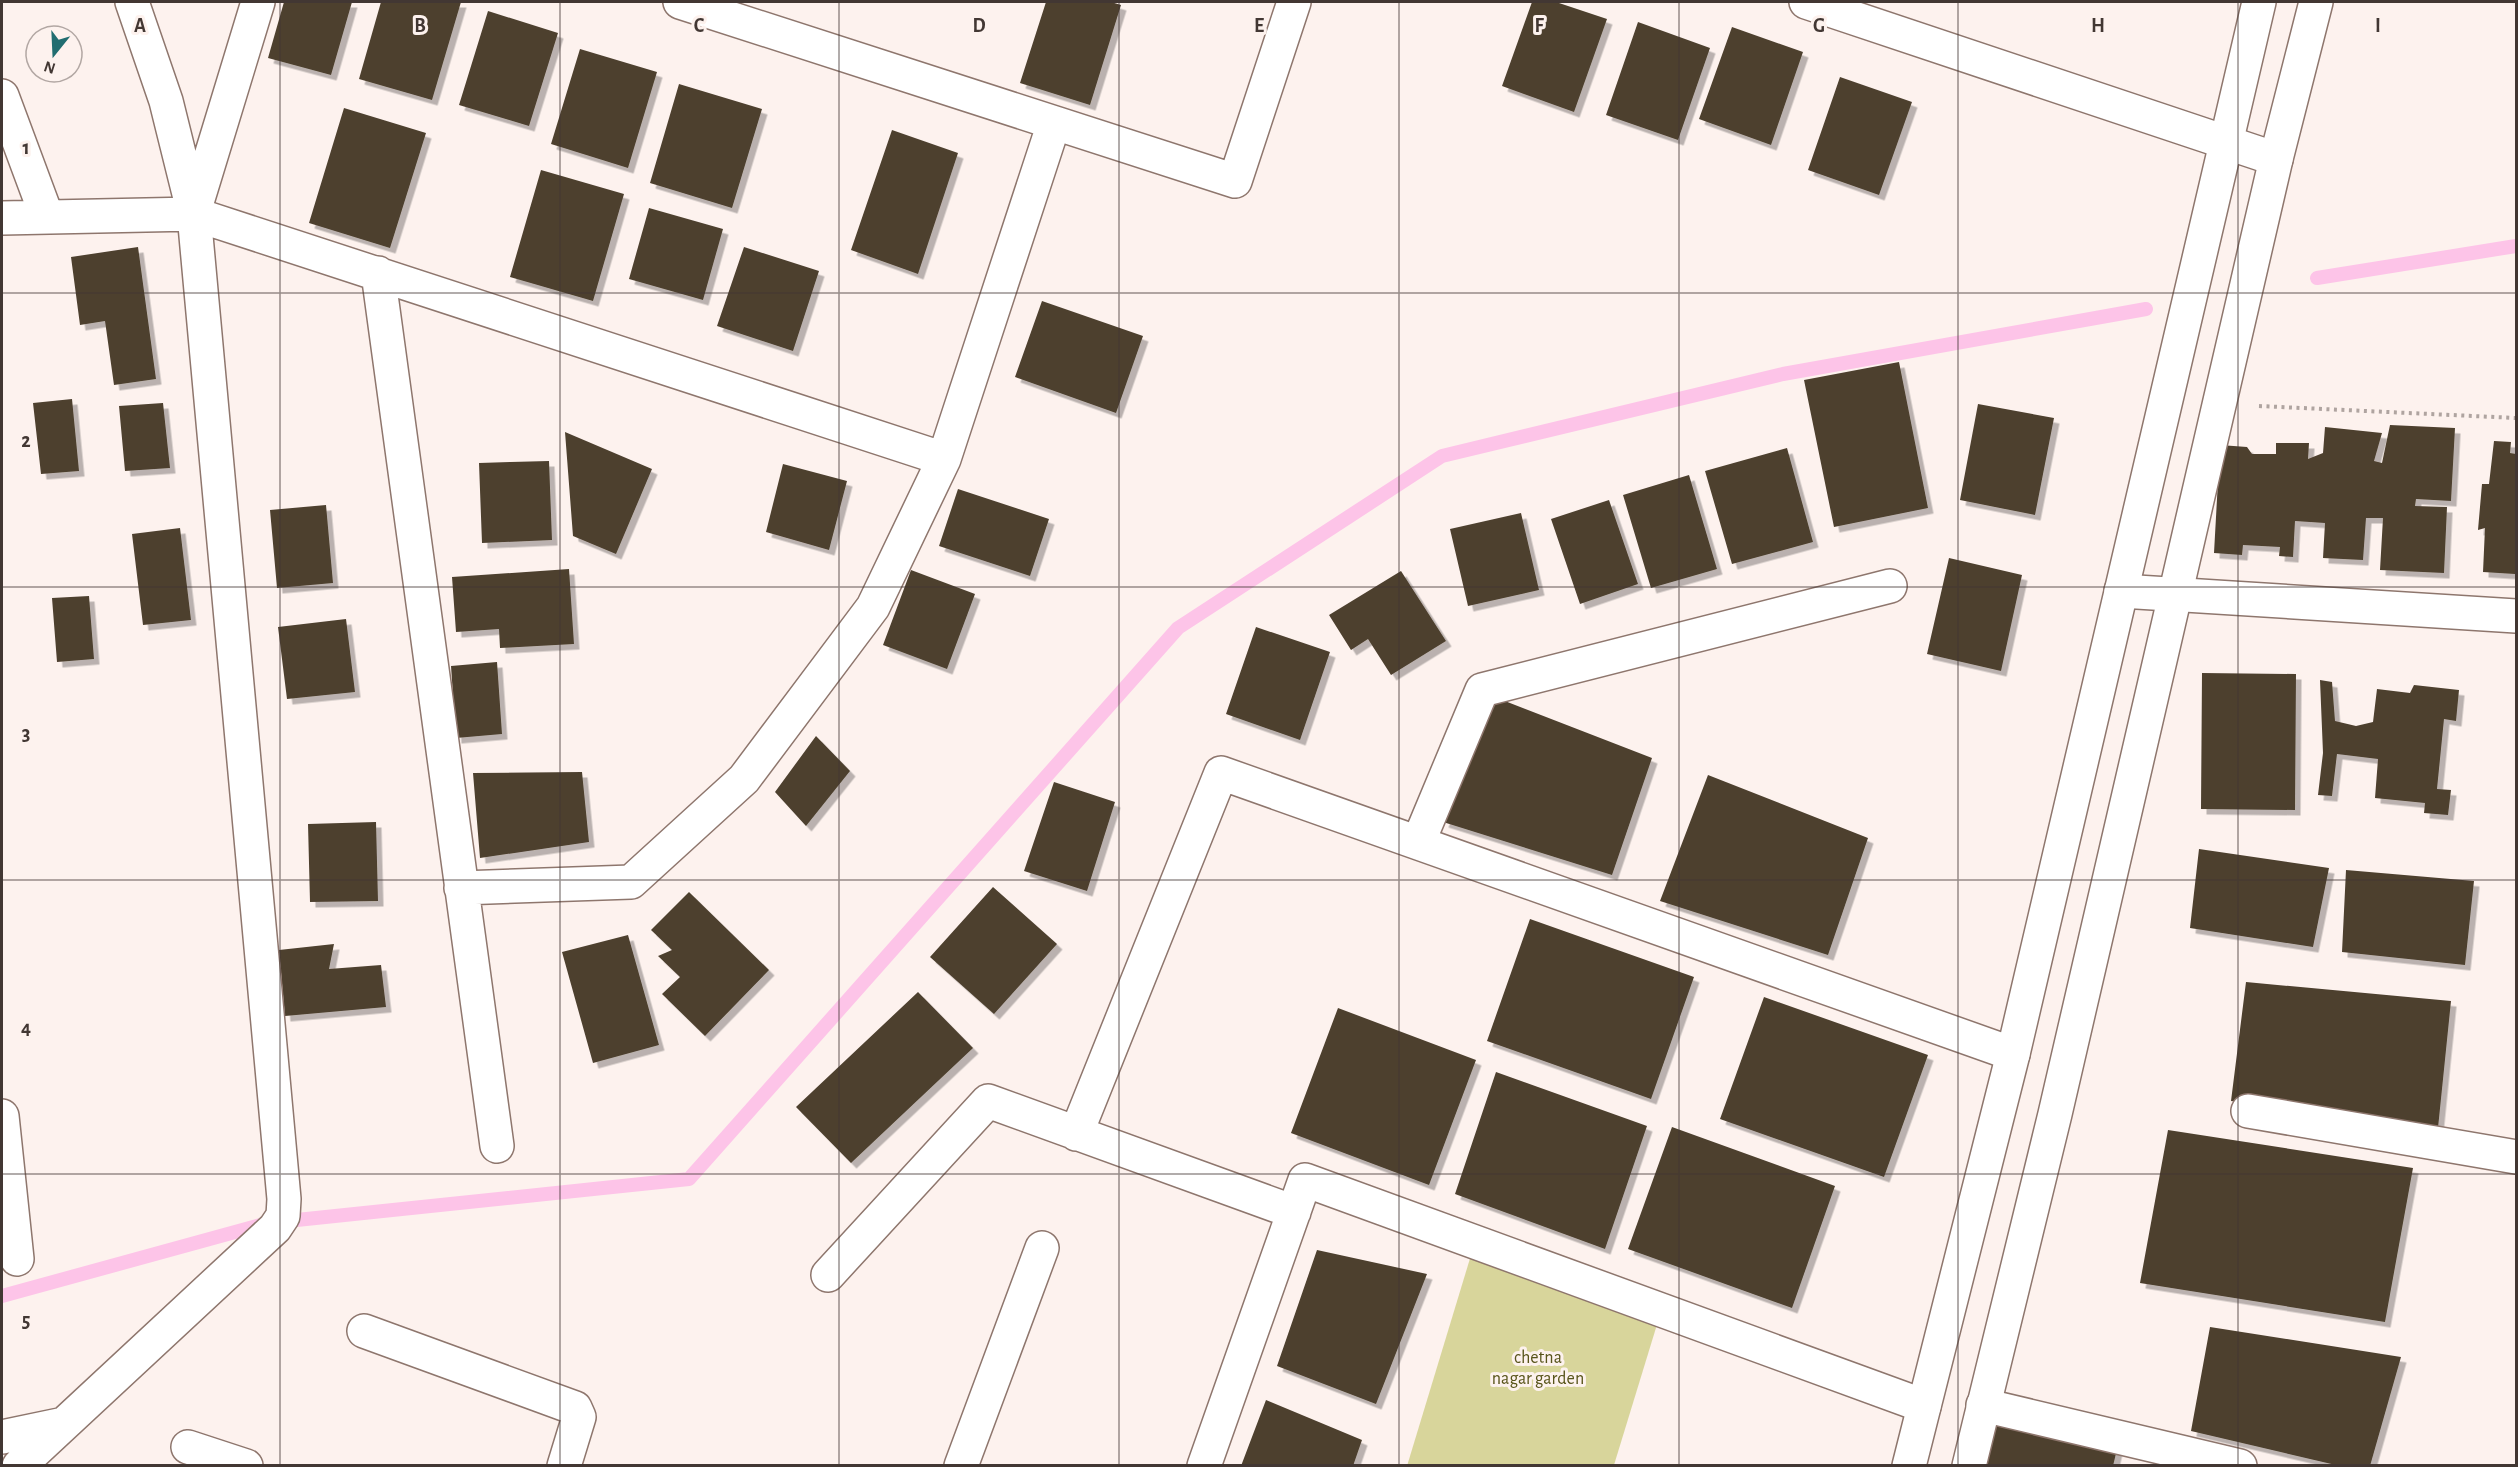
<svg xmlns="http://www.w3.org/2000/svg" width="2518" height="1467" font-family="'Alegreya Sans',sans-serif">
	<style>
		.green { fill: #d8d59b }
		.lines { fill: none; stroke-linecap: round; stroke-linejoin: round }
		.stream { stroke: #fdc4e8; stroke-width: 14 }
		.building { fill: #4d402f; filter: url(#shadow) }
		.minor-casing { stroke: #8e766d; stroke-width: 36 }
		.secondary-casing { stroke: #8e766d; stroke-width: 36 }
		.path { stroke: #afa4a0; stroke-width: 4; stroke-dasharray: 3 4.5; stroke-linecap: butt }
		.minor { stroke: #fff; stroke-width: 33 }
		.secondary { stroke: #fff; stroke-width: 33 }
		.grid { fill: none; stroke: #423733; stroke-width: 1.5; stroke-opacity: 0.55 }
		.labels { text-anchor: middle; dominant-baseline: central; stroke-width: 6; stroke-linejoin: round; paint-order: stroke }
		.park-label { font-size: 18px; fill: #58541a; stroke: #fdf2ee }
		.grid-label { font-size: 20px; text-anchor: middle; font-weight: bold; fill: #423733; stroke: #fdf2ee; stroke-width: 6; stroke-linejoin: round; paint-order: stroke }
	</style>
	<defs>
		<filter id="shadow"><feDropShadow dx="5.5" dy="5.5" stdDeviation="0" flood-color="#0004"/></filter>
	</defs>
	<rect width="100%" height="100%" fill="#fdf2ee"/>
	<path class="green" d="M1475 1242 1659 1318 1614 1465 1407 1466Z"/>
	<g class="lines">
		<path class="stream" d="M2317 278 2516 246
			M2 1296 268 1223 689 1179 1178 628 1442 456 1783 374 2146 309"/>
	</g>
	<path class="building" d="M284 2H352L331 75 268 58Z
		M381 2H461L432 100 359 79Z
		M1046 2H1111L1121 5 1090 105 1020 83Z
		M1532 2H1556L1607 19 1574 112 1502 86Z
		M488 11 558 33 529 126 459 105Z
		M1638 22 1710 48 1678 140 1606 115Z
		M1732 27 1803 52 1771 145 1699 119Z
		M580 49 657 72 628 168 551 144Z
		M1840 77 1912 102 1879 195 1808 170Z
		M679 84 762 109 732 208 650 183Z
		M344 108 426 133 390 248 309 223Z
		M892 130 958 153 918 274 851 250Z
		M541 170 624 194 593 301 510 277Z
		M649 208 723 229 703 300 629 279Z
		M138 247 156 379 114 385 105 321 80 325 71 257Z
		M744 247 819 271 793 351 717 326Z
		M1042 301 1143 336 1116 413 1015 377Z
		M1899 362 1928 508 1834 527 1804 380Z
		M72 399 79 471 41 474 33 403Z
		M163 403 170 468 125 471 119 406Z
		M1978 404 2054 418 2035 515 1960 500Z
		M2390 425 2455 428 2451 501 2416 499 2415 506 2447 507 2444 573 2380 570 2383 518H2366L2363 560 2323 558 2325 523 2295 521 2293 557 2279 556 2280 547 2243 545 2242 555 2214 553 2220 445 2247 447 2252 454H2276V443H2309L2308 459 2323 453 2325 427 2382 433 2374 461 2382 463Z
		M565 432 652 469 616 554 573 536Z
		M2494 441 2511 442 2510 453 2516 454 2515 574 2483 572 2485 528 2478 530 2482 484H2489Z
		M1787 448 1813 542 1732 564 1705 471Z
		M549 461 552 540 482 543 479 463Z
		M783 464 847 481 829 550 766 532Z
		M1689 475 1717 569 1651 588 1623 495Z
		M958 489 1049 519 1030 576 939 546Z
		M1609 500 1638 584 1580 604 1551 519Z
		M326 505 333 583 277 588 270 510Z
		M1521 513 1539 590 1468 606 1450 529Z
		M180 528 191 620 143 625 132 534Z
		M1949 558 2022 575 2001 671 1927 654Z
		M569 569 574 644 500 648 499 629 456 632 452 577Z
		M911 570 975 594 947 669 883 645Z
		M1401 571 1446 641 1391 675 1368 639 1351 650 1329 615Z
		M89 596 94 659 57 662 52 598Z
		M346 619 355 692 287 699 278 627Z
		M1256 627 1330 652 1300 740 1226 714Z
		M497 662 502 734 456 738 451 666Z
		M2202 673 2296 674 2295 810 2201 809Z
		M2320 680 2332 682 2335 721 2356 726 2373 722 2377 689 2410 693 2414 685 2459 690 2456 721 2444 719 2437 789 2451 790 2448 815 2424 813 2425 803 2375 798 2378 759 2337 754 2332 796 2318 795 2323 753Z
		M1492 696 1652 758 1612 875 1443 822Z
		M816 736 850 771 806 826 775 792Z
		M582 772 589 842 480 858 473 773Z
		M1708 775 1868 838 1828 955 1660 901Z
		M1054 782 1115 802 1087 891 1024 871Z
		M376 822 378 901 310 902 308 824Z
		M2199 849 2329 868 2313 947 2190 928Z
		M2346 870 2474 881 2465 965 2342 952Z
		M993 887 1057 944 994 1014 930 957Z
		M689 892 769 970 705 1036 662 994 680 977 658 956 672 950 651 930Z
		M1530 919 1694 977 1651 1099 1487 1041Z
		M628 935 659 1045 593 1063 562 952Z
		M334 944 329 969 381 965 386 1007 285 1016 279 950Z
		M2246 982 2451 1001 2438 1128 2231 1101Z
		M918 992 973 1048 851 1163 796 1107Z
		M1764 997 1928 1055 1884 1177 1720 1119Z
		M1338 1008 1476 1060 1429 1185 1291 1133Z
		M1496 1072 1647 1126 1605 1249 1455 1194Z
		M1672 1127 1835 1186 1792 1308 1628 1249Z
		M2168 1130 2413 1168 2385 1322 2140 1283Z
		M1317 1250 1427 1274 1376 1404 1277 1366Z
		M2210 1327 2401 1357 2370 1466H2340L2191 1431Z
		M1266 1400 1362 1440 1353 1466H1241Z
		M1996 1414 2118 1445 2113 1466H1983Z"/>
	<g class="lines">
		<defs>
			<path id="minor" d="M680 2 1235 181 1294 2
				M1806 2 2276 159
				M2 96 47 217
				M194 212 258 2
				M2 218 194 214 944 459
				M378 273 497 1146
				M2121 591 2516 616
				M1418 843 1482 690 1890 586
				M461 888 631 882 744 779 873 607 944 459 1054 123
				M2248 1111 2516 1157
				M2 1116 17 1259
				M1076 1134 1221 773 2013 1054
				M828 1275 988 1101 1294 1212
				M364 1331 575 1408 579 1417 564 1466
				M1983 1405 2240 1466
				M2 1437 64 1424
				M188 1447 246 1466
				M19 1466 275 1228 283 1216 284 1199 194 214 166 101 132 2
				M961 1466 1042 1248
				M1204 1466 1305 1180 1924 1406"/>
			<path id="secondary" d="M1909 1466 2013 1054 2259 2
				M1969 1466 2055 1114 2276 159 2316 2"/>
		</defs>
		<use href="#minor" class="minor-casing"/>
		<use href="#secondary" class="secondary-casing"/>
		<path class="path" d="M2259 406 2516 418"/>
		<use href="#minor" class="minor"/>
		<use href="#secondary" class="secondary"/>
	</g>
	<path class="grid" d="M280 2V1466M560 2V1466M839 2V1466M1119 2V1466M1399 2V1466M1679 2V1466M1958 2V1466M2238 2V1466M2 293H2516M2 587H2516M2 880H2516M2 1174H2516"/>
	<g class="labels">
		<g class="park-label">
			<text x="1538" y="1358">chetna<tspan x="1538" dy="21">nagar garden</tspan></text>
		</g>
	</g>
	<g class="grid-label">
		<text x="140" y="32">A</text>
		<text x="420" y="32">B</text>
		<text x="699" y="32">C</text>
		<text x="979" y="32">D</text>
		<text x="1259" y="32">E</text>
		<text x="1539" y="32">F</text>
		<text x="1819" y="32">G</text>
		<text x="2098" y="32">H</text>
		<text x="2378" y="32">I</text>
		<text x="26" y="154">1</text>
		<text x="26" y="447">2</text>
		<text x="26" y="740">3</text>
		<text x="26" y="1034">4</text>
		<text x="26" y="1327">5</text>
	</g>
	<rect width="2518" height="1467" fill="none" stroke="#423733" stroke-width="6"/>
	<g transform="translate(54 54) rotate(198)"><circle r="28" fill="#fdf2ee" stroke="#b2a7a3" stroke-width="1.5"/>
	<path d="M0-4.5L10 22L0 15L-10 22Z" fill="#216d70"/>
	<text y="-9" font-size="16" font-weight="bold" text-anchor="middle" fill="#423733">N</text>
	</g>
</svg>
